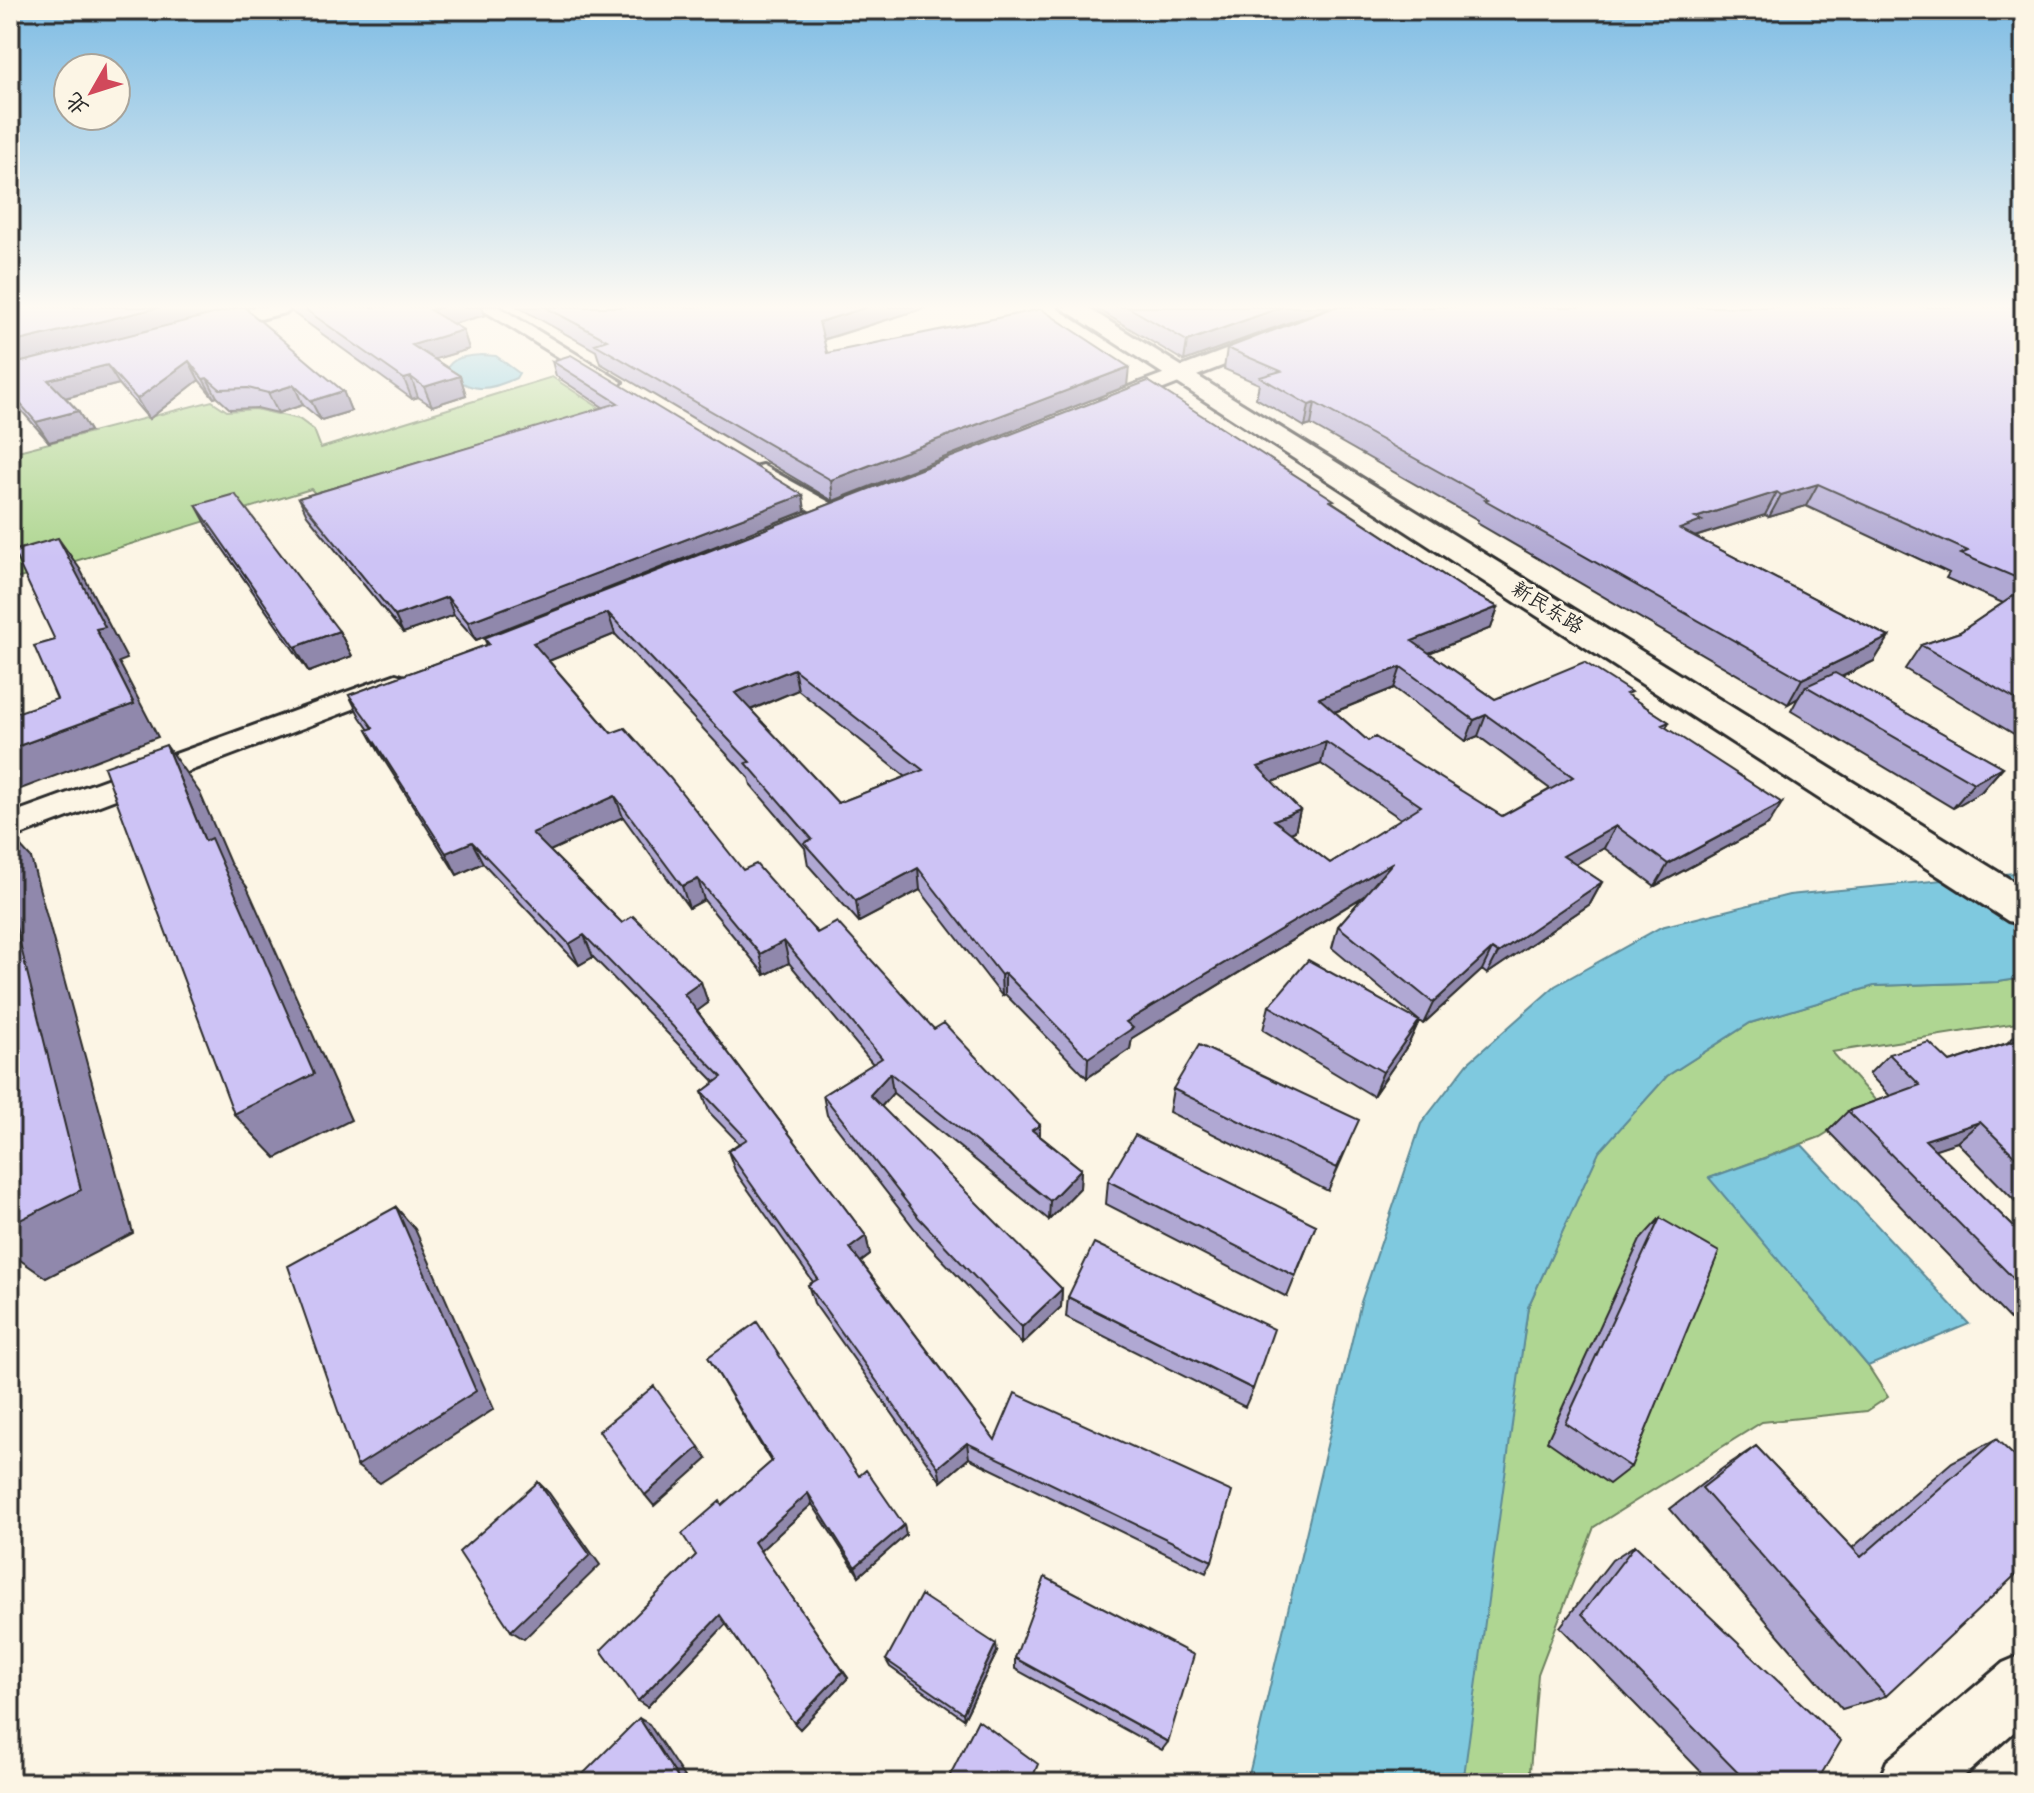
<svg xmlns="http://www.w3.org/2000/svg" width="2034" height="1793" font-family="'Shantell Sans','LXGW WenKai TC',sans-serif">
	<style>
		.green { fill: #afd692; stroke: #6d805e; stroke-width: 2 }
		.water { fill: #7fc9df; stroke: #5d8a97; stroke-width: 2 }
		.lines { fill: none; stroke-linecap: round; stroke-linejoin: round }
		.minor-casing { stroke: #2b2b2b; stroke-width: 6 }
		.tertiary-casing { stroke: #2b2b2b; stroke-width: 6 }
		.secondary-casing { stroke: #2b2b2b; stroke-width: 6 }
		.minor { fill: #fcf5e5; fill-rule: evenodd }
		.tertiary { fill: #fcf5e5; fill-rule: evenodd }
		.secondary { fill: #fcf5e5; fill-rule: evenodd }
		.wall { fill: #b0a8d3; stroke: #2b2b2b; stroke-width: 2; fill-rule: evenodd }
		.shaded-wall { fill: #9088ac; stroke: #2b2b2b; stroke-width: 2 }
		.building { fill: #cdc3f5; stroke: #2b2b2b; stroke-width: 2; fill-rule: evenodd }
		.labels { text-anchor: middle; dominant-baseline: central; stroke-width: 6; stroke-linejoin: round; paint-order: stroke }
		.far-street-label { font-size: 20px; fill: #2b2b2b; stroke: #fcf5e5 }
	</style>
	<rect width="100%" height="100%" fill="#fcf5e5"/>
	<filter id="ink" filterUnits="userSpaceOnUse"><feTurbulence type="fractalNoise" baseFrequency=".0125" numOctaves="2"/><feDisplacementMap in="SourceGraphic" scale="16" xChannelSelector="R" yChannelSelector="G"/><feConvolveMatrix kernelMatrix="1 2 1 2 8 2 1 2 1" color-interpolation-filters="sRGB"/></filter>
	<g filter="url(#ink)">
		<path class="green" d="M552 377 612 416 319 498 311 489 10 581V453L212 401 227 411 255 409 299 419 314 430 321 448Z
			M2024 978V1022L1832 1052 1877 1102 1820 1137 1710 1178 1868 1366 1888 1397 1867 1411 1762 1422 1594 1527 1538 1674 1529 1783H1459L1528 1307 1599 1151 1667 1076 1750 1023 1874 986 1998 982Z"/>
		<path class="water" d="M482 355 496 356 519 373 516 378C486 392 471 393 446 371 451 356 468 356 482 355Z
			M2024 872V978L1998 982 1874 986 1750 1023 1667 1076 1599 1152 1528 1307 1463 1783H1247L1361 1302 1421 1124 1468 1063 1555 986 1661 927 1789 895Z
			M1802 1145 1969 1324 1868 1366 1709 1178Z"/>
		<g class="lines">
			<defs>
				<path id="minor" d="M478 307H499L622 382 619 386H605Z
					M1339 307H1364L1362 311 1118 407 1110 408 1099 402 1102 397Z
					M762 465 842 509 845 514 842 519H824L754 477 750 472 754 467Z
					M396 674 406 677 411 683 406 689 10 839V814Z
					M2024 1654V1723L1956 1783H1878L1887 1761 2003 1663Z"/>
				<path id="tertiary" d="M1060 307H1086L2024 888V925L2008 921Z"/>
				<path id="secondary" d="M255 307H291L288 312 193 336 185 334 181 329 185 324Z"/>
			</defs>
			<use href="#minor" class="minor-casing"/>
			<use href="#tertiary" class="tertiary-casing"/>
			<use href="#secondary" class="secondary-casing"/>
			<use href="#minor" class="minor"/>
			<use href="#tertiary" class="tertiary"/>
			<use href="#secondary" class="secondary"/>
		</g>
		<path class="wall" d="M10 307 343 391 351 411 321 420 303 405 278 413 257 408 230 409 217 397 214 398 199 380 149 419 119 384 66 398 78 411 90 431 49 442 21 410 10 413Z
			M289 307H482L485 315 453 324 463 330 469 349 434 359 460 376 466 395 432 406 418 397 412 399 292 312Z
			M518 307H928L823 340 827 353 1127 386 833 501 600 363 596 351Z
			M1094 307H1331L1184 361Z
			M2024 307V740L1905 669 1921 645 1960 632 2003 603 1946 578 1949 573 1806 506 1769 517 1765 515 1695 537 1889 637 1874 661 1842 677 2003 767 1981 792 1953 808 1791 711 1798 698 1788 704 1477 523 1478 520 1311 425 1305 427 1256 398 1259 384 1224 369 1227 348Z
			M552 361 805 511 476 640 454 615 403 633 307 515 299 498 604 408 556 376Z
			M1148 381 1468 591 1498 607 1491 628 1429 653 1495 699 1629 696 1669 722 1666 728 1768 825 1655 886 1604 848 1575 864 1602 882 1590 904 1487 974 1482 970 1423 1024 1332 948 1338 926 1363 897 1132 1038 1130 1049 1087 1078 1005 994 1002 996 920 890 859 922 808 865 805 848 751 785 749 778 615 634 549 661 611 733 743 870 934 1029 1040 1125V1136L1081 1169 1080 1188 1049 1220 893 1093 881 1107 1062 1289 1061 1307 1022 1344 921 1237 827 1115 823 1095 873 1064 789 963 765 975 704 900 689 908 623 817 550 851 622 923 701 982 708 1003 697 1011 866 1236 870 1255 861 1262 995 1440 1212 1561 1206 1573 969 1458 941 1482 814 1303 808 1285 813 1282 735 1171 728 1151 739 1143 709 1112 702 1092 715 1082 593 957 579 965 483 863 457 875 379 752 367 730H369L360 717 349 695 487 645 484 638ZM1394 688 1466 741 1478 736 1550 789 1502 816 1368 741 1335 712ZM798 690 906 777 838 803 751 710ZM1321 764 1401 819 1330 863 1291 833 1295 831 1300 810 1272 782Z
			M196 505 339 631 352 656 309 672 209 529Z
			M1269 1006 1419 1021 1408 1045 1373 1096 1263 1030Z
			M2024 1028V1210L1957 1142 1934 1149 2024 1237V1334L1828 1131 1848 1111 1890 1096 1869 1074 1889 1054 1950 1062 2007 1043Z
			M1173 1089 1349 1143 1328 1191 1169 1112Z
			M1108 1181 1316 1225 1287 1297 1106 1204Z
			M1660 1218 1631 1467 1609 1484 1547 1441 1640 1240Z
			M1068 1297 1253 1389 1245 1407 1066 1317Z
			M708 1357 859 1476 904 1525 906 1535 859 1576 812 1504 760 1551 848 1678 800 1729 726 1624 647 1707 722 1505 771 1462Z
			M1996 1439 1886 1696 1842 1709 1670 1509 1723 1468 1756 1446 1852 1548 1952 1462Z
			M1635 1545 1816 1783H1712L1560 1627 1612 1560Z
			M997 1652 964 1719 890 1667 886 1660Z
			M1015 1658 1168 1742 1162 1750 1015 1669Z"/>
		<path class="shaded-wall" d="M161 307H244L10 365V343Z
			M443 307H482L485 315 437 328 430 310Z
			M868 307H928L821 340 819 322Z
			M1282 307H1331L1184 361 1187 341Z
			M463 330 469 349 419 364 412 345Z
			M189 361 199 380 149 419 137 399Z
			M107 365 119 384 60 399 48 380Z
			M1129 367 1127 386 833 501 831 480Z
			M460 376 466 395 432 406 424 387Z
			M411 377 418 397 412 399 404 379Z
			M207 378 217 397 214 398 203 379Z
			M294 385 303 405 278 413 268 393Z
			M343 391 351 411 321 420 311 401Z
			M10 393 21 410 10 413Z
			M1315 403 1311 425 1305 427 1309 405Z
			M78 411 90 431 49 442 36 422Z
			M1818 484 1806 506 1769 517 1781 495Z
			M1777 492 1765 515 1694 537 1680 529 1695 518Z
			M803 495 805 511 476 640 468 622Z
			M58 538 80 569 127 659 119 662 158 737 10 793V749L134 704 96 629Z
			M447 597 454 615 403 633 395 616Z
			M1498 607 1491 628 1406 662 1412 641Z
			M608 613 615 634 541 664 533 643Z
			M339 631 352 656 309 672 295 647Z
			M1889 637 1874 661 1814 690 1806 686 1798 698 1788 704 1802 679Z
			M1401 667 1394 688 1314 720 1319 698Z
			M794 669 798 690 740 714 735 693Z
			M1486 715 1478 736 1466 741 1474 720Z
			M1326 742 1321 764 1253 789 1258 767Z
			M166 745 200 793 230 863 247 887 351 1120 276 1158 234 1114 205 841Z
			M2003 767 1981 792 1953 808 1974 783Z
			M615 796 623 817 541 855 532 833Z
			M1782 803 1768 825 1655 886 1668 864Z
			M1300 810 1295 831 1269 841 1274 820Z
			M1616 826 1604 848 1552 878 1563 856Z
			M10 835 31 858 133 1233 46 1278 10 1253Z
			M472 842 483 863 457 875 446 853Z
			M1393 862 1385 883 1132 1038 1130 1049 1087 1078 1088 1058 1126 1022Z
			M918 868 920 890 859 922 856 901Z
			M698 879 704 900 689 908 682 886Z
			M1602 882 1590 904 1487 974 1498 953Z
			M584 935 593 957 579 965 569 944Z
			M784 941 789 963 765 975 760 954Z
			M1492 949 1482 970 1423 1024 1433 1003Z
			M1005 973V994L1002 996 1001 975Z
			M701 982 708 1003 692 1015 684 994Z
			M1419 1021 1408 1045 1373 1096 1383 1072Z
			M890 1073 893 1093 873 1116 870 1095Z
			M1980 1122 1957 1142 1903 1160 1925 1140Z
			M1040 1125 1039 1145 1032 1130Z
			M1081 1169 1080 1188 1049 1220 1050 1201Z
			M396 1207 415 1229 494 1409 380 1483 357 1466Z
			M866 1236 870 1255 855 1266 850 1248Z
			M1062 1289 1061 1307 1022 1344V1327Z
			M967 1443 969 1458 941 1482 938 1467Z
			M699 1447 707 1459 654 1506 645 1495Z
			M538 1482 549 1493 600 1565 524 1639 511 1631Z
			M808 1493 812 1504 760 1551 754 1542Z
			M904 1525 906 1535 859 1576 855 1567Z
			M720 1615 727 1623 647 1707 638 1701Z
			M996 1644 997 1652 964 1719 963 1713Z
			M843 1671 848 1678 800 1729 794 1723Z
			M639 1718 649 1724 688 1783H681Z"/>
		<path class="building" d="M10 307H161L10 343Z
			M241 307H244L343 391 311 401 294 385 268 393 248 388 220 389 207 378 203 379 189 361 137 399 107 365 48 380 78 411 36 422 10 392V365Z
			M302 307H443L430 310 463 330 412 345 460 376 424 387 411 377 404 379Z
			M545 307H868L819 322 827 353 1041 309 1129 367 831 480 595 344 607 340Z
			M1128 307H1282L1187 341Z
			M1335 307H2024V581L1961 554 1968 551 1818 484 1781 495 1777 492 1695 518 1702 521 1680 529 1889 637 1802 679 1485 500 1488 499 1315 403 1309 405 1260 377 1281 371 1227 348Z
			M571 355 803 495 468 622 447 597 395 616 299 498 618 403 552 361Z
			M1148 381 1334 500 1330 501 1468 591 1498 607 1412 641 1495 699 1584 662 1631 692 1626 694 1669 722 1662 725 1782 803 1668 864 1616 826 1563 856 1602 882 1498 953 1492 949 1433 1003 1338 926 1393 862 1126 1022 1133 1028 1088 1058 1005 973 1001 975 918 868 856 901 804 843 812 839 746 763 750 762 608 613 533 643 611 733 625 728 670 778 743 870 756 864 817 933 837 922 934 1029 944 1023 1040 1125 1032 1130 1081 1169 1050 1201 890 1073 870 1095 1062 1289 1022 1327 919 1218 823 1095 882 1058 784 941 760 954 698 879 682 886 615 796 532 833 622 923 633 916 701 982 684 994 866 1236 850 1248 995 1440 1015 1393 1232 1492 1212 1561 967 1443 938 1467 808 1285 818 1279 728 1151 747 1139 702 1092 722 1077 584 935 569 944 472 842 446 853 367 730 373 728 349 695 489 644 484 638ZM1401 667 1474 720 1486 715 1573 777 1502 816 1375 737 1368 741 1319 698ZM794 669 923 770 838 803 735 693ZM1326 742 1421 806 1330 863 1274 820 1300 810 1258 767Z
			M235 494 339 631 295 647 196 505Z
			M58 538 105 627 96 629 134 704 10 749V715L57 699 34 646 55 640 13 551Z
			M2024 589V704L1921 645 1960 632Z
			M1835 673 2003 767 1974 783 1806 686Z
			M166 745 205 841 211 838 314 1074 234 1114 104 767Z
			M10 903 81 1190 10 1225Z
			M1308 960 1419 1021 1383 1072 1269 1006Z
			M2024 1038V1165L1980 1122 1925 1140 2024 1237V1289L1848 1111 1920 1085 1889 1054 1929 1042 1950 1062Z
			M1199 1045 1359 1120 1337 1168 1173 1089Z
			M1135 1135 1316 1225 1295 1276 1108 1181Z
			M396 1207 476 1391 357 1466 288 1266Z
			M1660 1218 1719 1252 1631 1467 1565 1423Z
			M1094 1243 1274 1329 1253 1389 1068 1297Z
			M757 1322 859 1476 866 1470 904 1525 855 1567 808 1493 754 1542 843 1671 794 1723 720 1615 638 1701 601 1650 696 1555 682 1534 720 1501 722 1505 772 1461 708 1357Z
			M654 1386 699 1447 645 1495 599 1431Z
			M1996 1439 2024 1465V1567L1886 1696 1702 1488 1756 1446 1861 1557Z
			M538 1482 590 1555 511 1631 459 1552Z
			M1635 1545 1841 1741 1816 1783H1748L1582 1614Z
			M1045 1577 1194 1655 1168 1742 1015 1658Z
			M921 1595 996 1644 963 1713 886 1660Z
			M639 1718 681 1783H574Z
			M978 1720 1038 1764 1031 1781 1034 1783H946Z"/>
	</g>
	<linearGradient id="sky" x2="0" y2="1"><stop stop-color="#7ebce4"/><stop offset="0.55" stop-color="#fefaf3"/><stop offset="1" stop-color="#fefaf3" stop-opacity="0"/></linearGradient>
	<rect width="2034" height="558" fill="url(#sky)"/>
	<g class="labels">
		<g class="far-street-label">
			<text transform="translate(1548 607) rotate(32)">新民东路</text>
		</g>
	</g>
	<rect width="2034" height="1793" fill="none" stroke="#fcf5e5" stroke-width="40"/>
	<rect x="20" y="20" width="1994" height="1753" fill="none" stroke="#2b2b2b" stroke-width="3" filter="url(#ink)"/>
	<g transform="translate(92 92) rotate(231)"><circle r="38" fill="#fcf5e5" stroke="#a8a49b" stroke-width="2"/>
	<path d="M0-6L14 30L0 20L-14 30Z" fill="#d1495b"/>
	<text y="-12" font-size="22" font-weight="bold" text-anchor="middle" fill="#2b2b2b">北</text>
	</g>
</svg>
